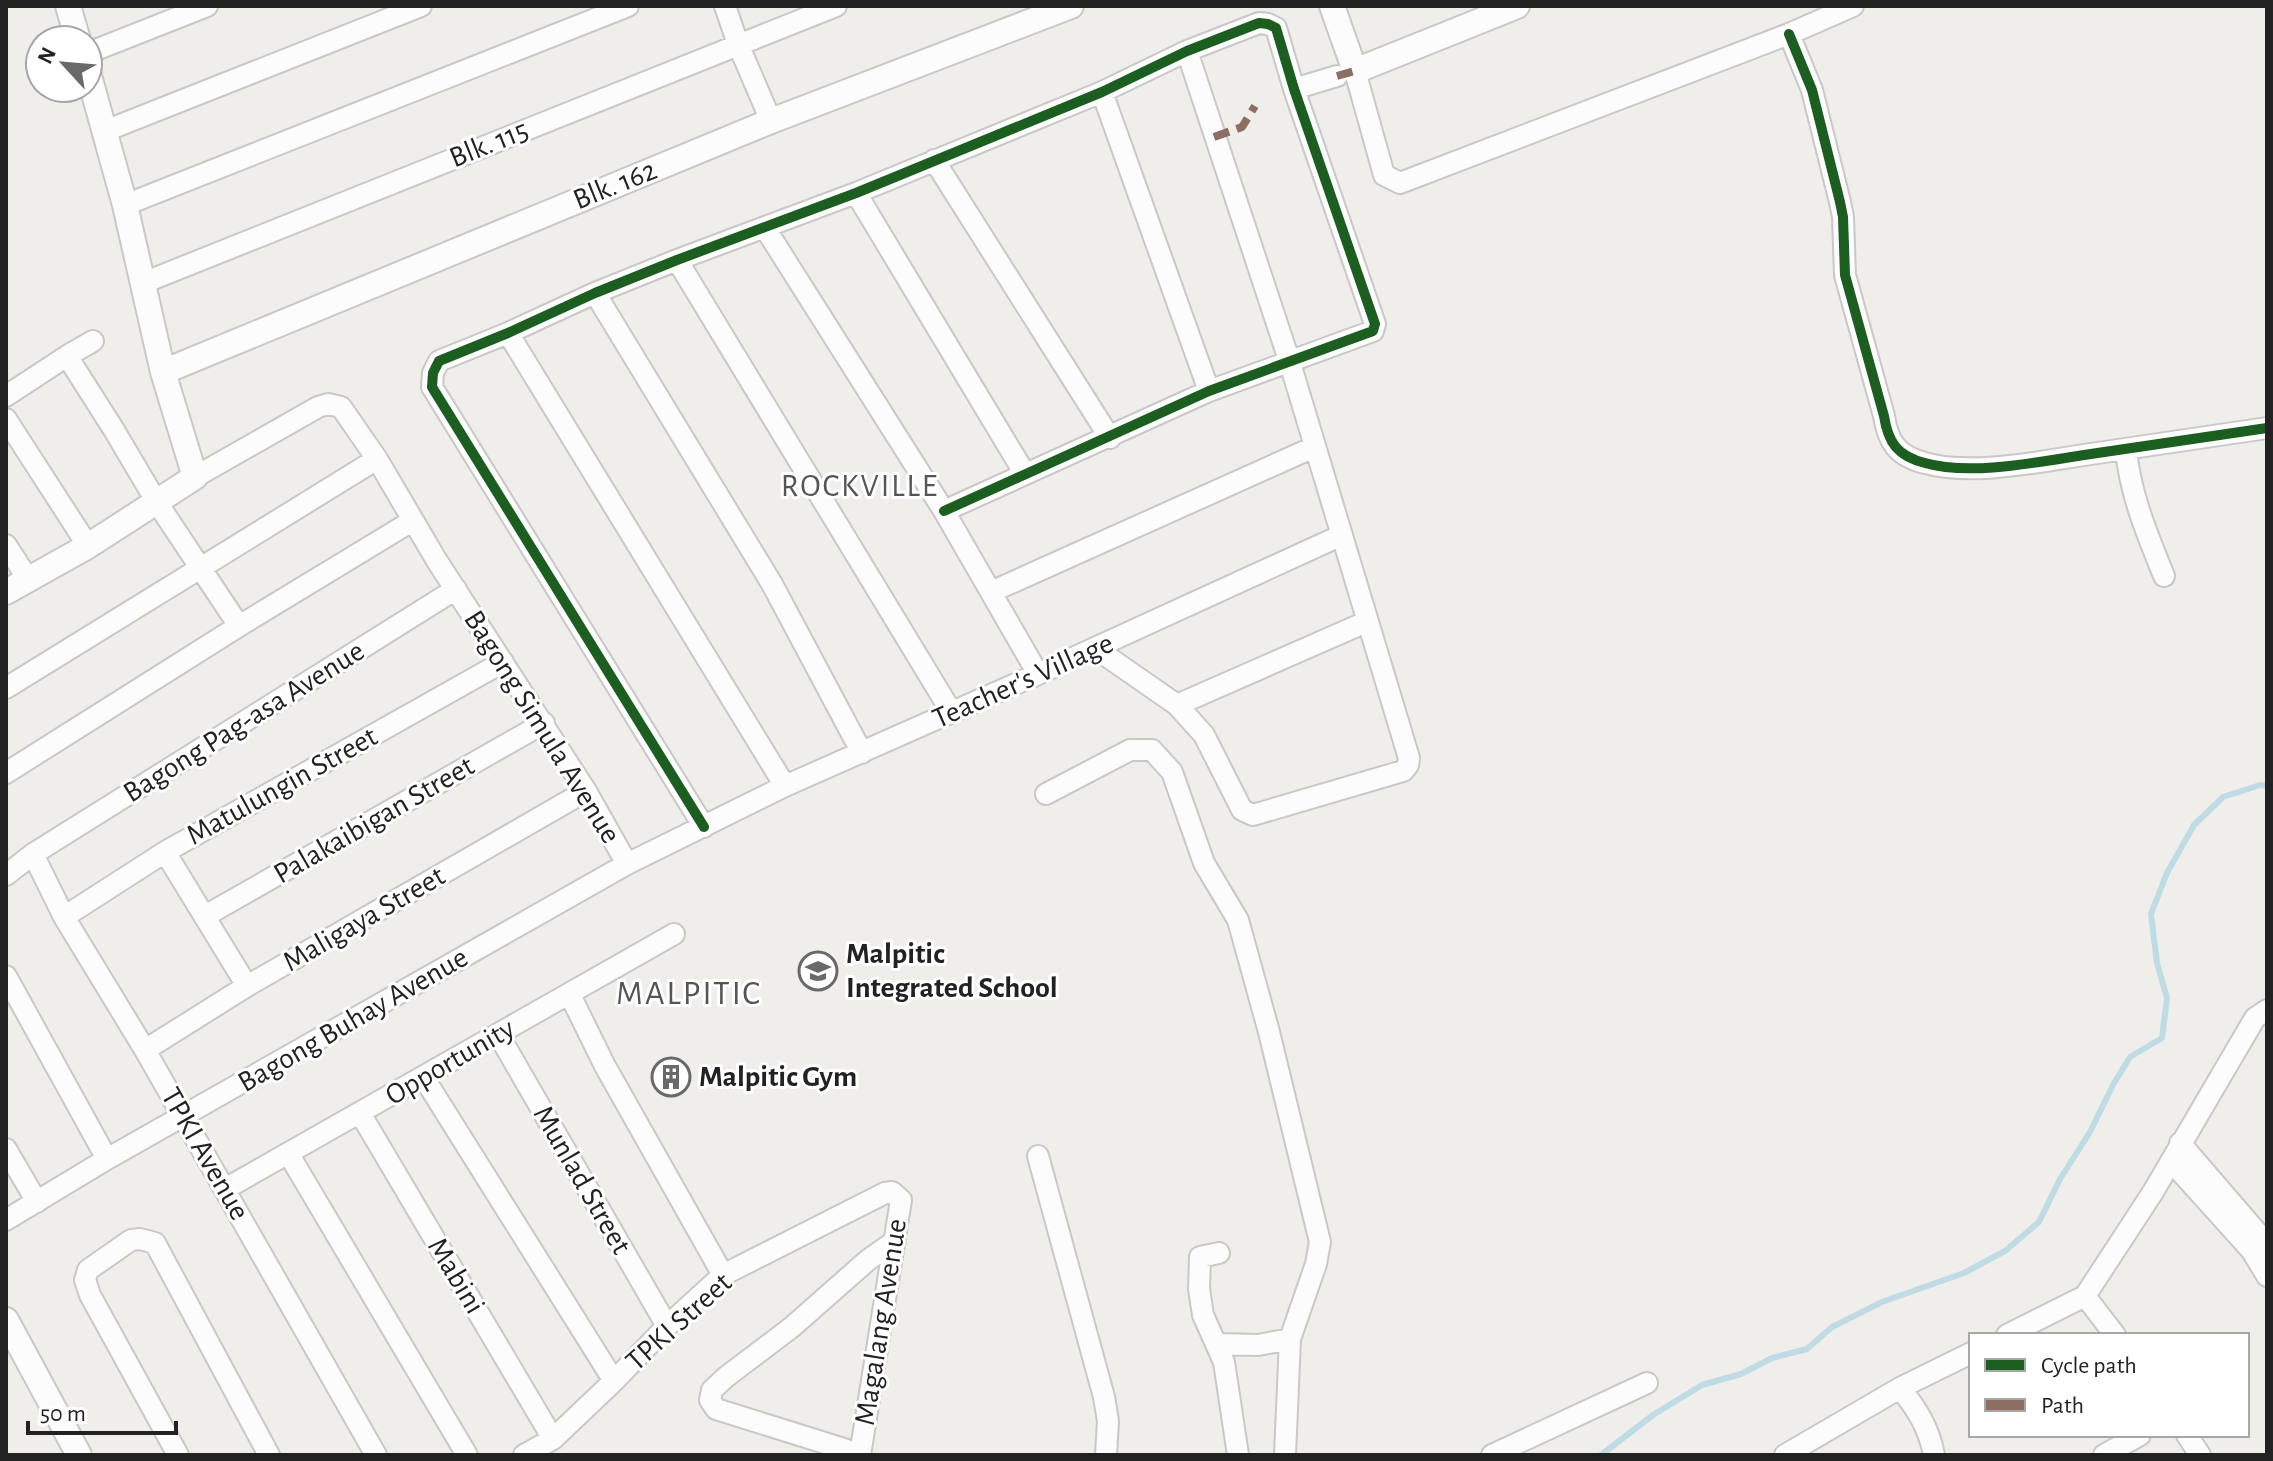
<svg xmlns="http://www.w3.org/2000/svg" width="2273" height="1461" font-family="'Alegreya Sans',sans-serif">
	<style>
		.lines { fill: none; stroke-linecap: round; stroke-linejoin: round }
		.stream { stroke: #bfdbe3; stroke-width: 6 }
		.minor-casing { stroke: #c9c8c7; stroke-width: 24 }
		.tertiary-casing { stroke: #c9c8c7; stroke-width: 28 }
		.minor { stroke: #fdfcfc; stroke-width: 20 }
		.tertiary { stroke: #fdfcfc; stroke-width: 24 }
		.quiet { stroke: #8d6e63; stroke-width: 8; stroke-dasharray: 16 8; stroke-linecap: butt }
		.cycleway-casing { stroke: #fff; stroke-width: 15 }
		.cycleway { stroke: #1b5e20; stroke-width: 10 }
		.labels { text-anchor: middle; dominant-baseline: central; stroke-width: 6; stroke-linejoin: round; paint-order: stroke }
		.street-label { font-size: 30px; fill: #222; stroke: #fff }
		.poi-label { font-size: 30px; font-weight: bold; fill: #222; stroke: #fff; text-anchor: start }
		.neighbourhood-label { font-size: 32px; letter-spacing: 2px; fill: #555; stroke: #fff }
		.quarter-label { font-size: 34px; letter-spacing: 2px; fill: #555; stroke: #fff }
	</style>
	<rect width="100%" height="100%" fill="#f0eeeb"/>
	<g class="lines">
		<path class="stream" d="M1601 1455 1653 1415 1702 1385 1741 1374 1772 1358 1807 1349 1832 1327 1882 1302 1964 1273 2005 1251 2039 1222 2060 1179 2090 1132 2114 1083 2130 1057 2162 1038 2167 998 2157 963 2151 914 2167 873 2194 825 2223 797 2260 785 2267 786"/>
		<defs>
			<path id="minor" d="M725 6 738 44 771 121
				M1789 34 1812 90 1840 202 1843 217 1845 275 1884 416C1888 442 1897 456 1925 463 1970 476 2038 462 2084 455 2145 446 2206 437 2267 428
				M88 53 207 6
				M1355 71 1384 175 1400 183 1789 34 1853 6
				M1294 89 1337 76
				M1102 92 1209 391
				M105 131 421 6
				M934 160 1110 438
				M856 193 1025 474
				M125 205 628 6
				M765 228 944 511 1038 674
				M677 260 952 713
				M143 283 836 6
				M595 293 772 584 862 753
				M508 333 785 786
				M67 356 93 341
				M6 396 67 356 114 430 156 501 239 626
				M6 419 88 546
				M2126 449C2130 494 2147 534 2164 576
				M195 477 318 407 328 404 341 407 377 459 437 561 586 791 627 864
				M6 545 28 579
				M991 592 1314 447
				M1095 648 1177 705 1204 735 1242 810 1253 815 1403 771 1408 765 1409 758 1290 363 1187 51
				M6 688 377 459
				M1177 705 1366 622
				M6 773 239 626 412 521
				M1046 794 1130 750H1152L1172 772 1204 863 1238 920 1269 1032 1320 1242 1316 1264 1290 1339
				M704 827 432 387 433 373 439 361 508 333 595 293 677 260 856 193 1102 92 1187 51 1259 23 1268 24 1276 28 1294 89 1375 324 1373 331 1209 391 944 511
				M165 852 247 986
				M33 854 64 917 145 1050 376 1455
				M6 875 33 854 456 589
				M205 916 544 723
				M64 917 165 852 503 662
				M6 976 107 1159
				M570 995 605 1066 723 1275
				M498 1034 667 1326
				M145 1050 247 986 586 791
				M424 1078 614 1381
				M360 1113 553 1439
				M2180 1143 2267 1244
				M6 1149 37 1202
				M288 1153 467 1455
				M1038 1156 1104 1397 1108 1421 1106 1455
				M2171 1161 2252 1251 2267 1276
				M225 1189 674 934
				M6 1220 107 1159 627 864 785 786 1038 674 1342 535
				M1219 1253 1200 1257 1199 1289 1203 1315 1224 1362 1238 1455
				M2085 1296 2115 1335
				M2007 1335 2085 1296 2153 1192 2255 1018 2267 1010
				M1217 1344 1258 1345 1290 1339 1285 1455
				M1900 1388C1917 1409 1929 1428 1934 1455
				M2187 1435 2200 1455
				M178 1455 90 1295 85 1280 88 1270 131 1240 140 1239 155 1243 269 1455
				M524 1455 553 1439 614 1381 667 1326 723 1275 885 1193 892 1192 901 1200 860 1455
				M859 1455 844 1449 716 1409 710 1400 712 1390 726 1377 792 1327 868 1260 895 1241
				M1492 1455 1647 1383
				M1785 1455 1900 1388 1971 1353
				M2104 1455 2140 1435"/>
			<path id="tertiary" d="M68 6 78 40
				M1332 6 1355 71 1517 6
				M163 372 771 121 1071 6
				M6 592 88 546 195 477 163 372 125 205 88 72
				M6 1320 79 1455"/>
		</defs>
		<use href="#minor" class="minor-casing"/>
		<use href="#tertiary" class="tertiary-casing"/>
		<use href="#minor" class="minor"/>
		<use href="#tertiary" class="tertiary"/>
		<path class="quiet" d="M1337 76 1355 71
			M1214 137 1242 127 1255 106"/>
		<defs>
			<path id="cycleway" d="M1789 34 1812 90 1840 202 1843 217 1845 275 1884 416C1888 442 1897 456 1925 463 1970 476 2038 462 2084 455 2145 446 2206 437 2267 428
				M704 827 432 387 433 373 439 361 508 333 595 293 677 260 856 193 1102 92 1187 51 1259 23 1268 24 1276 28 1294 89 1375 324 1373 331 1209 391 944 511"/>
		</defs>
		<use href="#cycleway" class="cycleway-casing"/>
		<use href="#cycleway" class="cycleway"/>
	</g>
	<defs>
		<symbol id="school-ring" viewBox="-11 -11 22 22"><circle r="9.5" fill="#fff" stroke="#6a6968" stroke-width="1.5"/><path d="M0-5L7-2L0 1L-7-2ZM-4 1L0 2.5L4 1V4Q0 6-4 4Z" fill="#6a6968"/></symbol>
		<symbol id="building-ring" viewBox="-11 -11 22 22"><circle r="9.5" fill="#fff" stroke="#6a6968" stroke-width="1.5"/><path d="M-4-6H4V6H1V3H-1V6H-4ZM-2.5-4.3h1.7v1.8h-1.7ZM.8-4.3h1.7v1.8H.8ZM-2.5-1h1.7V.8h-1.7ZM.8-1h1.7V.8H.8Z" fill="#6a6968"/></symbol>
	</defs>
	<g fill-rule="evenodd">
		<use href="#school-ring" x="796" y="949" width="44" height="44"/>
		<use href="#building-ring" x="649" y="1055" width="44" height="44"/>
	</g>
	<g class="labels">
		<g class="street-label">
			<text transform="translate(489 144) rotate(-22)">Blk. 115</text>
			<text transform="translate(615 185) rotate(-22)">Blk. 162</text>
			<text transform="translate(1023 681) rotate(-24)">Teacher's Village</text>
			<text transform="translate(244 722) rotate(-32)">Bagong Pag-asa Avenue</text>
			<text transform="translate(542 727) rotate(58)">Bagong Simula Avenue</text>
			<text transform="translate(282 786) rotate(-29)">Matulungin Street</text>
			<text transform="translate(374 820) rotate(-30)">Palakaibigan Street</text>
			<text transform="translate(364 919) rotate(-30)">Maligaya Street</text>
			<text transform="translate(353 1020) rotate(-30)">Bagong Buhay Avenue</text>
			<text transform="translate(450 1062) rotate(-30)">Opportunity</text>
			<text transform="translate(205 1154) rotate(60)">TPKI Avenue</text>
			<text transform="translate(582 1180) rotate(60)">Munlad Street</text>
			<text transform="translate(456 1276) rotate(59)">Mabini</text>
			<text transform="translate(679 1322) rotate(-42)">TPKI Street</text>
			<text transform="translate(881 1322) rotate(-81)">Magalang Avenue</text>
		</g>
		<g class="poi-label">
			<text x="846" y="954">Malpitic<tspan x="846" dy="34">Integrated School</tspan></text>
			<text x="699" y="1077">Malpitic Gym</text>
		</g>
		<g class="neighbourhood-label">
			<text x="860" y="486">ROCKVILLE</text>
		</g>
		<g class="quarter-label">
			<text x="689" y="994">MALPITIC</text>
		</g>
	</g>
	<rect width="2273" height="1461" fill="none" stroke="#222222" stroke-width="16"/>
	<rect x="1969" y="1333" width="280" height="104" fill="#ffffff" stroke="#a7a7a7" stroke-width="2"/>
	<rect x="1985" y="1359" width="40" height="12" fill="#1b5e20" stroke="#a7a7a7" stroke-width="2"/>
	<text x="2041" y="1373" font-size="24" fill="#222222">Cycle path</text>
	<rect x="1985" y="1399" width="40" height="12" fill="#8d6e63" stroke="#a7a7a7" stroke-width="2"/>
	<text x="2041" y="1413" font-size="24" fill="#222222">Path</text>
	<g transform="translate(64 64) rotate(296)"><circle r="38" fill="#ffffff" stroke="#a7a7a7" stroke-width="2"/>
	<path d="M0-6L14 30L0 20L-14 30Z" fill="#6a6968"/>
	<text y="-12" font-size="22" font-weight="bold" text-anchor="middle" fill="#222222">N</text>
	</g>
	<path d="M28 1421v12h148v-12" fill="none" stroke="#222222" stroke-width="4"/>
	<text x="40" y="1421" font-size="24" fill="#222222" stroke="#ffffff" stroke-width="6" paint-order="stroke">50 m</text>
</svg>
